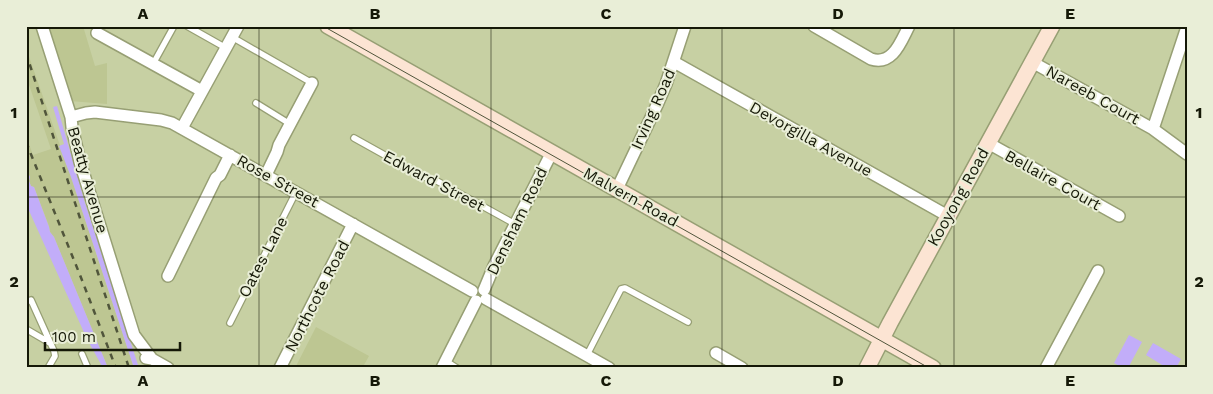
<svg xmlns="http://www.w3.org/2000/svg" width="1213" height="394" font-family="'Work Sans',sans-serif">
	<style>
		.built { fill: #bdc692 }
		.green { fill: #c2adf9 }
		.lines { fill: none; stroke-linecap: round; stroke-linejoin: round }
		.lane-casing { stroke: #979f74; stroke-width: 8 }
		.street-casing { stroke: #979f74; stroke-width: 14 }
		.secondary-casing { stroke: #979f74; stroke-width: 18 }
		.lane { stroke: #fff; stroke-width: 5.5 }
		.street { stroke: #fff; stroke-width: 11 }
		.secondary { stroke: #fce4d3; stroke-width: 15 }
		.tram { stroke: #50553b; stroke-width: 1 }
		.rail { stroke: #50553b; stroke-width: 2.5; stroke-dasharray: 6 6; stroke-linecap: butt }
		.grid { fill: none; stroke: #151807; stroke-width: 1; stroke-opacity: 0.55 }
		.labels { text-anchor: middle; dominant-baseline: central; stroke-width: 4; stroke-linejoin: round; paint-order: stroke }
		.street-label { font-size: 16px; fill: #151807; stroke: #e9eed7 }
		.neatline { fill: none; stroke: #151807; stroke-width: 2 }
		.grid-label { font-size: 16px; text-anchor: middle; font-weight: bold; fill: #151807 }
	</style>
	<rect width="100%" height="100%" fill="#c7d0a3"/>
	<path class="built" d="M48 26H83L95 66 107 63V104L70 101Z
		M26 48 71 177 134 368H108L54 237 50 232 49 226 34 187 31 186 29 181 30 177 26 169V136L33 155 51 149 26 76Z
		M316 327 369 356 364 365 369 368H295Z"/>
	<path class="green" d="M57 106 85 203 139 368H134L71 177 59 146 64 144 53 107Z
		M26 169 30 177 29 181 31 186 34 187 49 227 50 232 54 237 108 368H103L87 339 26 204Z
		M1129 335 1142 342 1128 368H1123L1114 363Z
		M1153 343 1181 359 1176 368H1167L1146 355Z"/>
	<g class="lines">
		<defs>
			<path id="lane" d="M187 26 226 48
				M232 37 312 83
				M153 64 174 26
				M256 103 290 124
				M354 138 424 177 437 181 515 224
				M26 302 31 300 54 351 55 356 48 368
				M230 323 296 192
				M26 329 50 343
				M82 354 88 368
				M587 355 621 289 625 288 688 322
				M446 361 457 368"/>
			<path id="street" d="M42 26 71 117 72 127 80 162 134 335 152 359
				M814 26 871 59C893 66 901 41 909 26
				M97 33 202 91
				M674 62 948 216
				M1032 62 1153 129 1187 154
				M71 117 86 113 95 112 161 120 172 123 472 291
				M182 128 238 26
				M1153 129 1187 27
				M988 143 1119 216
				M266 175 277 152 279 145 312 83
				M617 189 657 105 666 84 685 26
				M168 276 216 178 220 175 230 155
				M484 290 494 266 552 152
				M486 299 609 368
				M716 353 742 368
				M146 358 152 359 168 368
				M280 368 353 224
				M442 368 476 301
				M1046 368 1098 271"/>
			<path id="secondary" d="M328 26 933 368
				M867 368 890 323 1052 26"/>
		</defs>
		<use href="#lane" class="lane-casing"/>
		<use href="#street" class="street-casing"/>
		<use href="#secondary" class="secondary-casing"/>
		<use href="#lane" class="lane"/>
		<use href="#street" class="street"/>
		<use href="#secondary" class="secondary"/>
		<path class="tram" d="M323 26 929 368"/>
		<path class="rail" d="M26 53 129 368
			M26 142 80 275 116 368"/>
	</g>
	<path class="grid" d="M259 26V368M491 26V368M722 26V368M954 26V368M26 197H1187"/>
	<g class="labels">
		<g class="street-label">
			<text transform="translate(1093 95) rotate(29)">Nareeb Court</text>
			<text transform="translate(653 109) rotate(-66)">Irving Road</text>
			<text transform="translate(811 139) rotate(29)">Devorgilla Avenue</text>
			<text transform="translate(88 180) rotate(74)">Beatty Avenue</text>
			<text transform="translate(1053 180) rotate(29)">Bellaire Court</text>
			<text transform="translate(278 181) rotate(29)">Rose Street</text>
			<text transform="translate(434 181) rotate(28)">Edward Street</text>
			<text transform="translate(631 197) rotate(29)">Malvern Road</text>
			<text transform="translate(958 197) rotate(-61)">Kooyong Road</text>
			<text transform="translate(517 221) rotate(-64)">Densham Road</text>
			<text transform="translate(263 257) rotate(-63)">Oates Lane</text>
			<text transform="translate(317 296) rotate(-63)">Northcote Road</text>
		</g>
	</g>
	<rect width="1213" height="394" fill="none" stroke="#e9eed7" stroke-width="55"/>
	<path d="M45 342v8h135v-8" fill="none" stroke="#151807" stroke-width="2.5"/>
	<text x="52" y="342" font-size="15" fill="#151807" stroke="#e9eed7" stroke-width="4" paint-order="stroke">100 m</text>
	<rect x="28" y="28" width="1158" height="338" class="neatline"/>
	<g class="grid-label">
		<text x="143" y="19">A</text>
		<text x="375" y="19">B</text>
		<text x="606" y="19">C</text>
		<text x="838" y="19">D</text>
		<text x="1070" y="19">E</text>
		<text x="14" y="118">1</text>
		<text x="1199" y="118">1</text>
		<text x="14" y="287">2</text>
		<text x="1199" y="287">2</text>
		<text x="143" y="386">A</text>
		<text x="375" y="386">B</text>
		<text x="606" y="386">C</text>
		<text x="838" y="386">D</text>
		<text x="1070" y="386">E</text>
	</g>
</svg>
